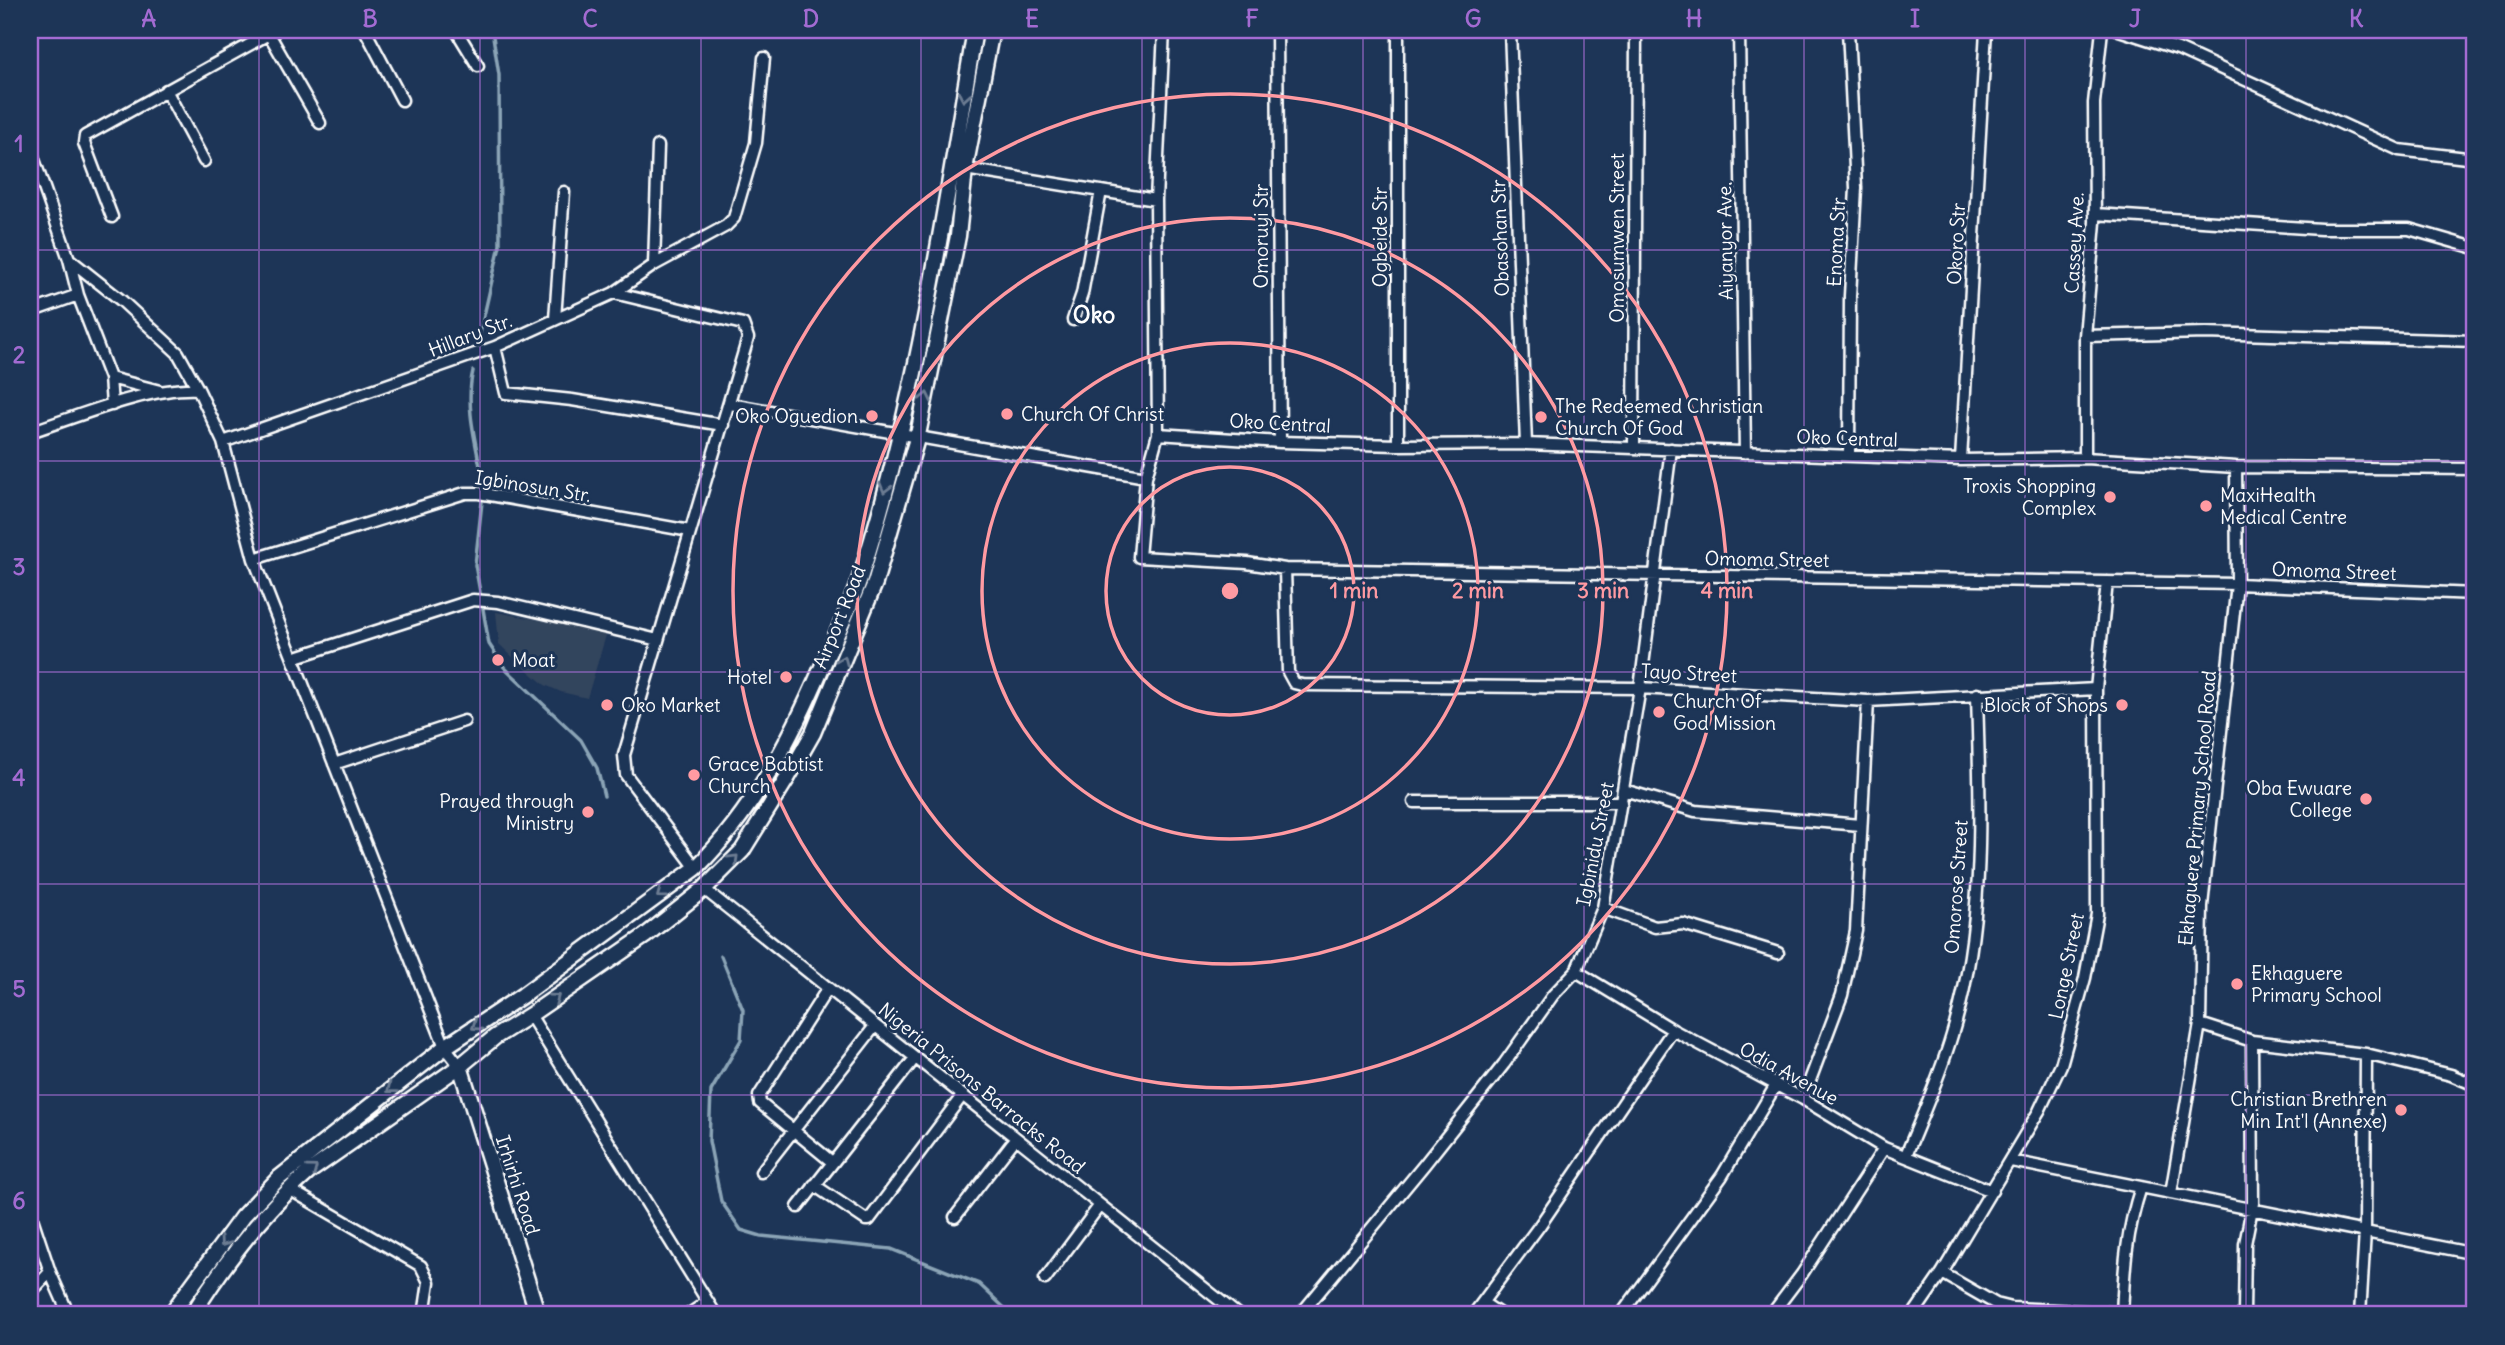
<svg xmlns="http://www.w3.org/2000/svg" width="2505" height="1345" font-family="Delius,sans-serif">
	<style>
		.built { fill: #32445d }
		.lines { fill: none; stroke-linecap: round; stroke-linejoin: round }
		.stream { stroke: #8ba4b6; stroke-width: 3.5 }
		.street-casing { stroke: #fff; stroke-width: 15 }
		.secondary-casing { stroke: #fff; stroke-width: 19 }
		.street { stroke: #1d3557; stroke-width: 10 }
		.secondary { stroke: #1d3557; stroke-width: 14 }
		.oneway { stroke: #6c7c92 }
		.grid { fill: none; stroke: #a36bd2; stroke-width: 2; stroke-opacity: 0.55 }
		.ring { fill: none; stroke: #ff9aa2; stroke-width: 3.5 }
		.poi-dot { fill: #ff9aa2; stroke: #1d3557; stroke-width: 2.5 }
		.labels { text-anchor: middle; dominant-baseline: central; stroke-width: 6; stroke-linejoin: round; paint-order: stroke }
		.street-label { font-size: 19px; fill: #fff; stroke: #1d3557 }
		.poi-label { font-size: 19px; fill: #fff; stroke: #1d3557; text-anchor: start }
		.quarter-label { font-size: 23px; font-weight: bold; fill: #fff; stroke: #1d3557 }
		.centre { fill: #ff9aa2; stroke: #1d3557; stroke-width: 3.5 }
		.ring-label { font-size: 21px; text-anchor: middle; font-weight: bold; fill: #ff9aa2; stroke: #1d3557; stroke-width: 6; stroke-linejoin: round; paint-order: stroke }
		.neatline { fill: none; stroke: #a36bd2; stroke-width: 2.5 }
		.grid-label { font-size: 23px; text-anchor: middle; font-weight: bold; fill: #a36bd2 }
	</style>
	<rect width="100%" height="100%" fill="#1d3557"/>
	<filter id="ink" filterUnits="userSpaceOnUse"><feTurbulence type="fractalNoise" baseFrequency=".0143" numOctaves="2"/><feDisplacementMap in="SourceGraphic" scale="14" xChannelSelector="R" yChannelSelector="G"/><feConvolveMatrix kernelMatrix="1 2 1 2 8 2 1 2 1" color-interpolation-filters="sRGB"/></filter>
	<g filter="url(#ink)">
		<path class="built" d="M496 612 607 632 587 698 561 692 545 685 519 663 499 644Z"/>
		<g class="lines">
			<path class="stream" d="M478 342 500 245 499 75 492 30
				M473 371C464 408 478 450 484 487
				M480 592 475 565 482 502
				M483 609 489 644 504 667 581 740 597 768 604 796
				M721 956 743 1010 741 1040 711 1091 709 1141 721 1201 741 1230 761 1236 891 1249 979 1284 1012 1315"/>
			<defs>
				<path id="street" d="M365 30 402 100
					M456 30 478 66
					M1164 30 1156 200 1158 434 1146 477 1139 557 1247 563 1285 569 2237 584 2475 594
					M1277 30 1280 442
					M1398 30V445
					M1510 30 1526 444
					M1739 30 1745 453
					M1848 30 1856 188 1850 296 1849 456
					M2119 30 2178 49 2399 150 2475 159
					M269 34 320 123
					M166 90 204 161
					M30 148 69 259 78 295 110 378 112 405
					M965 169 1156 200
					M2095 214 2321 229H2409L2475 248
					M112 217 84 143 85 136 276 30
					M69 259 122 301 178 353 198 389 223 442 254 559 445 1047 460 1066
					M654 265 658 146
					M614 293 654 265 726 226 734 218 756 143 764 58
					M30 312 78 295
					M555 319 564 192
					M1073 320 1082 294 1101 191
					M2085 336 2206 333 2475 341
					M495 347 506 393 572 400 723 425
					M110 378 160 391
					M730 404 1146 477
					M30 432C76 417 151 386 198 389
					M1158 434 1280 442 1398 445 1526 444 1961 460 2085 458 2236 467 2475 469
					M223 442 495 347 614 293 743 324 748 338 624 755 626 775 696 868
					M1634 447 1636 30
					M2085 458V336L2095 222 2094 103 2102 30
					M1961 460 1986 30
					M254 559 465 493H479L690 531
					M1285 569 1288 672 1294 683 1302 685 1640 688 1868 701 2096 689
					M293 658 473 600 498 602 658 640
					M334 764 464 721
					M1624 790 1695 811 1860 825
					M1414 802H1622
					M704 889 1238 1315
					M1603 908 1655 927 1683 924 1778 953
					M1576 971 1673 1030 1803 1099 1884 1148 1992 1191
					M828 988 759 1096 760 1103 832 1162
					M530 1015 716 1315
					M2200 1024 2252 1041 2366 1054 2451 1075 2475 1085
					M1803 1099 1842 995 1856 931 1868 701
					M1906 1155C1922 1116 1940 1076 1952 1035 1986 925 1980 808 1977 694
					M2011 1161 2475 1254
					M761 1172 875 1026
					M814 1185 866 1220H869L962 1096
					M289 1189 421 1266 429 1282 424 1315
					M2171 1193 2200 1024 2202 906 2237 584 2236 467
					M798 1207 915 1058
					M30 1212 50 1272 69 1315
					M955 1217 1016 1138
					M1942 1273 1996 1304 2012 1308 2123 1313
					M1045 1279 1100 1205
					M30 1293 50 1272
					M1483 1303 1501 1315
					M688 1315 707 1302
					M841 1315 848 1311H855L859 1315
					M1300 1315 1424 1165 1504 1064 1553 995 1576 971 1603 908 1640 688 1671 449
					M1473 1315 1540 1225 1673 1030
					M1621 1315 1722 1176 1776 1085
					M1771 1315 1802 1274 1884 1148
					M1913 1315 1942 1273 2039 1111 2061 1065 2085 978 2097 914 2096 689 2107 582
					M2122 1315C2124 1268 2126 1233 2141 1187
					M2244 1315 2245 1244 2253 1203 2252 1041
					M2360 1315 2365 1232 2366 1054"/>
				<path id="secondary" d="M460 1066 538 1315
					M170 1315 242 1217 279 1178 445 1047 523 995 696 868C753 811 790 741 822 667 835 637 851 606 861 575 918 398 944 212 975 30
					M192 1315C225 1262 262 1212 310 1171L460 1066 495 1037 530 1015 645 936 704 889 742 851 788 777 813 733 875 583 918 435 958 236 965 169 992 30"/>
			</defs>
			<use href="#street" class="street-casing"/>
			<use href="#secondary" class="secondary-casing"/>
			<use href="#street" class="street"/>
			<use href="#secondary" class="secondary"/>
		</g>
		<defs><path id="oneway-chevron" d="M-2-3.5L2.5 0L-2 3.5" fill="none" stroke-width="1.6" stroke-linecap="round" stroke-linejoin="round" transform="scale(1.75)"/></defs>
		<g class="oneway">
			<use href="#oneway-chevron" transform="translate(964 97) rotate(100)"/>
			<use href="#oneway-chevron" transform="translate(926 397) rotate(-78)"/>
			<use href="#oneway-chevron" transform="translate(885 488) rotate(105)"/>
			<use href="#oneway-chevron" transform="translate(843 660) rotate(-68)"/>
			<use href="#oneway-chevron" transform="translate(734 859) rotate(-44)"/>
			<use href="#oneway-chevron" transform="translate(661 894) rotate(144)"/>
			<use href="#oneway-chevron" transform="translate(555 998) rotate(-36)"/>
			<use href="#oneway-chevron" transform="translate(476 1026) rotate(146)"/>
			<use href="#oneway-chevron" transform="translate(391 1089) rotate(142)"/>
			<use href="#oneway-chevron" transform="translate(313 1169) rotate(-37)"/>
			<use href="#oneway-chevron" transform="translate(224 1242) rotate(125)"/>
		</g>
	</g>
	<path class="grid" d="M259 30V1315M480 30V1315M701 30V1315M921 30V1315M1142 30V1315M1363 30V1315M1584 30V1315M1804 30V1315M2025 30V1315M2246 30V1315M30 250H2475M30 461H2475M30 672H2475M30 884H2475M30 1095H2475"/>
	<g class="ring">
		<circle cx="1230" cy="591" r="124"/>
		<circle cx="1230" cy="591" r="248"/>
		<circle cx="1230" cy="591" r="373"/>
		<circle cx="1230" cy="591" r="497"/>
	</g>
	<g class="poi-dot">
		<circle cx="1007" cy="414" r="7"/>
		<circle cx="872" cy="416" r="7"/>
		<circle cx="1541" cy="417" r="7"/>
		<circle cx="2110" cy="497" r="7"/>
		<circle cx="2206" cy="506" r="7"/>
		<circle cx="498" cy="660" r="7"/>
		<circle cx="786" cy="677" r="7"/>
		<circle cx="607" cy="705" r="7"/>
		<circle cx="2122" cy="705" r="7"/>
		<circle cx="1659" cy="712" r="7"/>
		<circle cx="694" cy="775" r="7"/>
		<circle cx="2366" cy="799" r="7"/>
		<circle cx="588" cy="812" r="7"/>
		<circle cx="2237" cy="984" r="7"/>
		<circle cx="2401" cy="1110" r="7"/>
	</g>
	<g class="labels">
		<g class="street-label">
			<text transform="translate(1261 236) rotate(-90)">Omoruyi Str</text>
			<text transform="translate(1380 237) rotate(-90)">Ogbeide Str</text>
			<text transform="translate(1500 238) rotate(-92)">Obasohan Str</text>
			<text transform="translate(1617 238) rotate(-90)">Omosumwen Street</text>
			<text transform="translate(1725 241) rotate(-91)">Aiyanyor Ave.</text>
			<text transform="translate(1836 242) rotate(-87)">Enoma Str</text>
			<text transform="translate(2074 243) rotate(-87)">Cassey Ave.</text>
			<text transform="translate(1956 244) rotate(-87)">Okoro Str</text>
			<text transform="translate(470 335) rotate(-21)">Hillary Str.</text>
			<text transform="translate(1280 423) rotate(3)">Oko Central</text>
			<text transform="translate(1847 438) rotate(2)">Oko Central</text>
			<text transform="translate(533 486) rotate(9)">Igbinosun Str.</text>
			<text transform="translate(1767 559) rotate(1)">Omoma Street</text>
			<text transform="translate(2334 571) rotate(2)">Omoma Street</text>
			<text transform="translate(839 617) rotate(-68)">Airport Road</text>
			<text transform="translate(1689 673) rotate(3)">Tayo Street</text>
			<text transform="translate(2197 808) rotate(-85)">Ekhaguere Primary School Road</text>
			<text transform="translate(1595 844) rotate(-79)">Igbinidu Street</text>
			<text transform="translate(1956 887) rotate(-86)">Omorose Street</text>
			<text transform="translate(2066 966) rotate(-78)">Longe Street</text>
			<text transform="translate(1789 1073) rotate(29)">Odia Avenue</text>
			<text transform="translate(982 1088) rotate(39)">Nigeria Prisons Barracks Road</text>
			<text transform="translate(518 1185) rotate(72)">Irhirhi Road</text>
		</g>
		<g class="poi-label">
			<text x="1555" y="406">The Redeemed Christian<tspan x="1555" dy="22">Church Of God</tspan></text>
			<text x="1021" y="414">Church Of Christ</text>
			<text x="858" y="416" text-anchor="end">Oko Oguedion</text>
			<text x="2096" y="486" text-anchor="end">Troxis Shopping<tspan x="2096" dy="22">Complex</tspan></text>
			<text x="2220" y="495">MaxiHealth<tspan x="2220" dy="22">Medical Centre</tspan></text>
			<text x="512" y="660">Moat</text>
			<text x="772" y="677" text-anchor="end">Hotel</text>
			<text x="1673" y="701">Church Of<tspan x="1673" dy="22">God Mission</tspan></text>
			<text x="621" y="705">Oko Market</text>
			<text x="2108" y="705" text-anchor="end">Block of Shops</text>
			<text x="708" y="764">Grace Babtist<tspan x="708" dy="22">Church</tspan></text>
			<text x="2352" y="788" text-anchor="end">Oba Ewuare<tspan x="2352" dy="22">College</tspan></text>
			<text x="574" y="801" text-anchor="end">Prayed through<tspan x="574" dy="22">Ministry</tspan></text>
			<text x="2251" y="973">Ekhaguere<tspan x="2251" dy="22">Primary School</tspan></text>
			<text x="2387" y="1099" text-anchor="end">Christian Brethren<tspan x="2387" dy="22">Min Int'l (Annexe)</tspan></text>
		</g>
		<g class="quarter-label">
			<text x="1094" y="314">Oko</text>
		</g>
	</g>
	<circle cx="1230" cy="591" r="10" class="centre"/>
	<g class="ring-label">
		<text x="1354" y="598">1 min</text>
		<text x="1478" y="598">2 min</text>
		<text x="1603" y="598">3 min</text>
		<text x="1727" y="598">4 min</text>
	</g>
	<rect width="2505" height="1345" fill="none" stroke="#1d3557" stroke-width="77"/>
	<rect x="38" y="38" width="2428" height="1268" class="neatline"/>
	<g class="grid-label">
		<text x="149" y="27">A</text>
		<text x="370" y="27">B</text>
		<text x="590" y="27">C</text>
		<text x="811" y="27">D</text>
		<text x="1032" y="27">E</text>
		<text x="1252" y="27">F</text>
		<text x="1473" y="27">G</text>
		<text x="1694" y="27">H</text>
		<text x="1915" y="27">I</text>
		<text x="2135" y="27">J</text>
		<text x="2356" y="27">K</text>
		<text x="19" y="152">1</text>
		<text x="19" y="363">2</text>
		<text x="19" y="575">3</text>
		<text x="19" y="786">4</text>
		<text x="19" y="997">5</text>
		<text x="19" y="1209">6</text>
	</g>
</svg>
